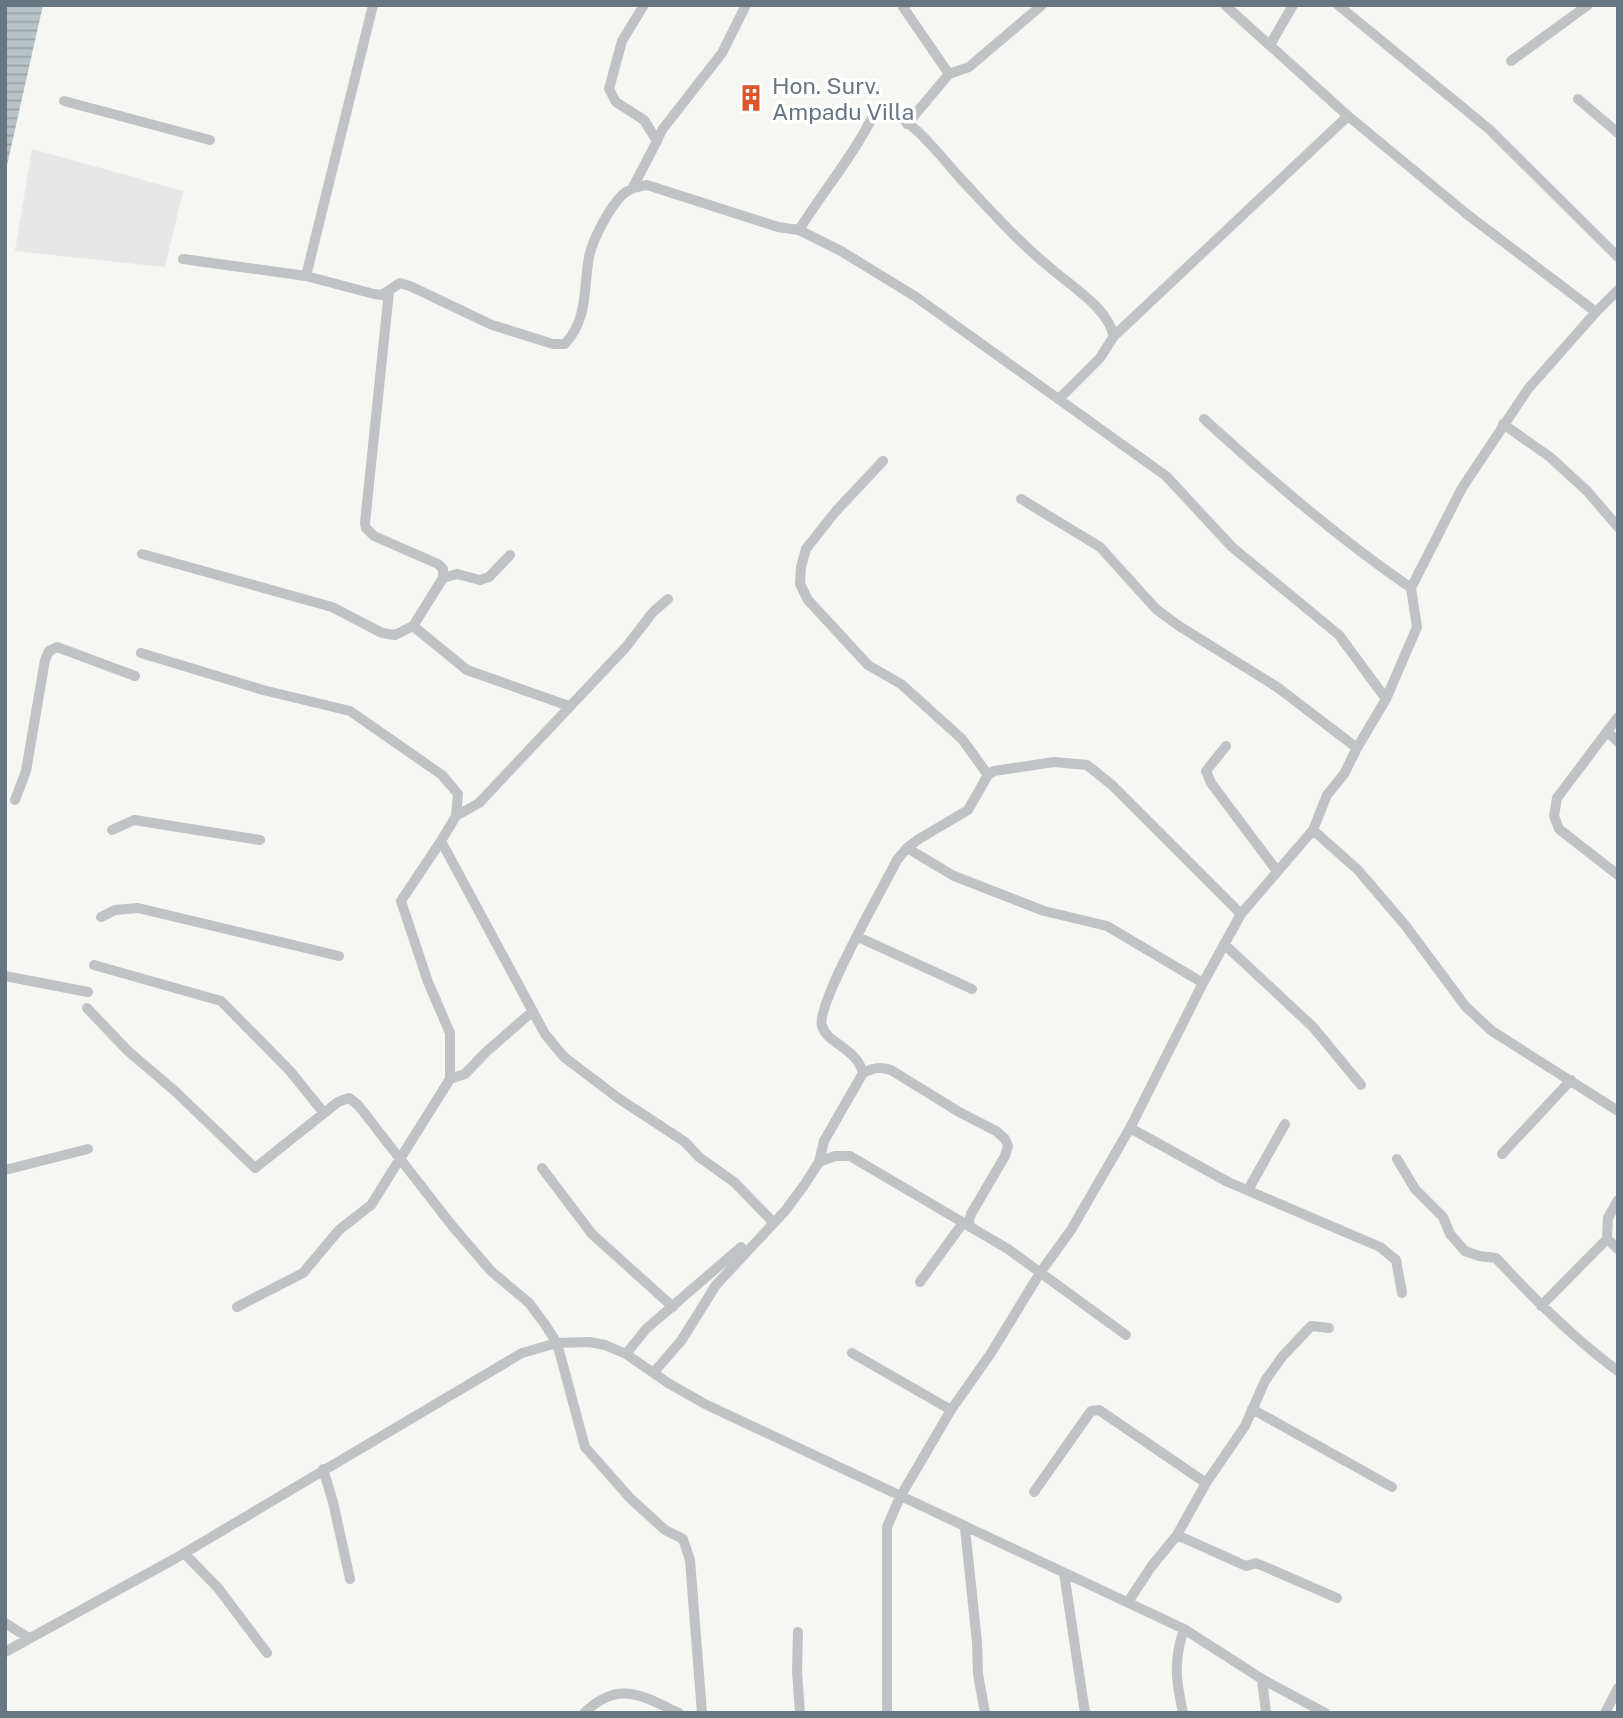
<svg xmlns="http://www.w3.org/2000/svg" width="1623" height="1718" font-family="'Public Sans',sans-serif">
	<style>
		.built { fill: #e6e7e6 }
		.water { fill: url(#water-rules) }
		.lines { fill: none; stroke-linecap: round; stroke-linejoin: round }
		.minor { stroke: #bfc3c6; stroke-width: 10 }
		.labels { text-anchor: middle; dominant-baseline: central; stroke-width: 7; stroke-linejoin: round; paint-order: stroke }
		.poi-label { font-size: 23px; fill: #667682; stroke: #fff; text-anchor: start }
	</style>
	<defs>
		<pattern id="water-rules" width="6" height="5" patternUnits="userSpaceOnUse" patternTransform="scale(1.75)"><rect width="6" height="5" fill="#b8c3c7"/><path d="M0 2.5h6" fill="none" stroke="#99a3a7"/></pattern>
	</defs>
	<rect width="100%" height="100%" fill="#f6f6f2"/>
	<path class="built" d="M32 149 183 191 165 267 15 251Z"/>
	<path class="water" d="M5 5H43L5 174Z"/>
	<g class="lines">
		<path class="minor" d="M906 5 903 7 949 74
			M1225 5 1348 116 1468 215 1596 312
			M1338 5 1489 129 1618 257
			M1270 45 1293 5
			M1511 61 1588 5
			M1578 99 1618 133
			M64 101 210 140
			M907 124 949 74 969 67 1042 5
			M657 141 662 130 722 53 746 5
			M633 187 657 141 644 120 616 102 609 89 622 41 644 5
			M799 230C824 190 854 155 875 112L881 108C914 119 938 154 961 179 991 211 1019 243 1053 270 1075 289 1106 307 1114 336
			M183 259 306 276 374 294 382 295 400 283 410 286 492 325 553 344H565C589 317 583 289 589 257 592 240 610 207 622 195 630 188 637 187 647 185L778 227 799 230 841 251 916 297 1166 476 1232 547 1339 635 1386 699
			M306 276 373 5
			M1060 398 1100 358 1114 336 1348 116
			M1204 419C1270 479 1337 537 1411 588
			M1503 424 1550 457 1587 491 1618 527
			M883 461 836 511 806 549 801 567 800 584 808 600 868 665 901 684 962 739 988 775
			M1021 499 1100 547 1156 609 1179 626 1277 687 1357 748
			M142 554 332 607 382 633 395 635 413 626 443 578V569L438 564 374 536 366 528 365 523 389 291
			M443 578 457 574 480 580 489 577 510 555
			M668 599 653 612 626 647 479 803 456 816 441 841 545 1034 564 1057 618 1098 685 1142 699 1157 734 1182 774 1223
			M413 626 467 670 569 706
			M141 653 263 690 350 711 442 775 458 794 456 816
			M1618 717 1557 798 1554 816 1559 829 1618 875
			M1607 731 1618 742
			M1226 746 1206 771 1211 783 1277 871
			M15 800 26 771 45 660 49 651 57 647 135 676
			M112 830 134 820 260 840
			M1313 830 1358 870 1405 925 1466 1007 1492 1031 1618 1111
			M441 841 401 901 428 982 450 1033V1079
			M907 848 954 876 1044 911 1107 926 1203 983
			M101 917 115 910 138 908 339 956
			M858 937 972 989
			M1224 944 1313 1027 1361 1085
			M94 965 221 1001 290 1071 324 1113
			M5 976 88 992
			M87 1008 128 1051 176 1092 255 1168 338 1102 349 1098 358 1105 454 1228 491 1271 529 1303 544 1323 557 1343 585 1447 630 1498 665 1530 683 1539 690 1560 702 1713
			M863 1073C873 1068 880 1066 891 1070L959 1112 996 1131 1005 1139 1008 1146 1005 1156 971 1214 969 1220 970 1227
			M1130 1128 1228 1182 1380 1247 1396 1260 1402 1293
			M1502 1154 1571 1080
			M1397 1159 1415 1189 1443 1217 1450 1234 1465 1251 1479 1256 1496 1258C1534 1299 1573 1338 1618 1371
			M819 1162 835 1156H850L1008 1249 1126 1335
			M542 1168 592 1234 673 1307
			M5 1170 88 1149
			M1248 1190 1285 1124
			M1607 1239 1618 1249
			M920 1282 963 1223
			M1541 1306 1607 1239 1608 1218 1618 1200
			M237 1307 303 1273 339 1230 371 1205 450 1079 465 1074 486 1052 533 1011
			M852 1353 951 1410
			M626 1354 646 1329 741 1247
			M654 1372 681 1341 716 1285 785 1211 805 1184 819 1162 824 1141 863 1073C855 1046 828 1045 822 1026 815 1006 884 886 897 860L907 848 919 839 968 810 988 775 994 771 1054 762 1087 765 1112 785 1241 914
			M1252 1409 1392 1487
			M323 1469 333 1502 350 1579
			M1034 1492 1091 1411 1099 1410 1206 1483
			M965 1528 977 1642 978 1674 985 1713
			M1177 1535 1246 1566 1256 1563 1337 1598
			M184 1553 218 1588 267 1653
			M1064 1573 1085 1713
			M1128 1602 1151 1567 1177 1535 1206 1483 1245 1426 1265 1381 1282 1357 1311 1326 1329 1328
			M5 1623 29 1638
			M798 1632 797 1671 800 1713
			M5 1652 176 1558 522 1353 557 1343 589 1342 605 1345 626 1354 668 1383 705 1404 1184 1629 1262 1679 1325 1713
			M1262 1679 1266 1713
			M584 1713C619 1679 642 1696 679 1713
			M887 1713V1527L900 1497 951 1410 991 1353 1040 1273 1071 1230 1130 1128 1203 983 1241 914 1313 830 1327 795 1344 774 1357 748 1386 699 1417 627 1411 588 1462 488 1528 389 1596 312 1618 290
			M1183 1713C1176 1680 1173 1662 1184 1629
			M1605 1713 1618 1688"/>
	</g>
	<defs>
		<symbol id="building-bare" viewBox="-9 -9 18 18"><path d="M-4-6H4V6H1V3H-1V6H-4ZM-2.5-4.3h1.7v1.8h-1.7ZM.8-4.3h1.7v1.8H.8ZM-2.5-1h1.7V.8h-1.7ZM.8-1h1.7V.8H.8Z" fill="#dc532c" stroke="#fff" stroke-width="2.5" paint-order="stroke"/></symbol>
	</defs>
	<g fill-rule="evenodd">
		<use href="#building-bare" x="732" y="79" width="38" height="38"/>
	</g>
	<g class="labels">
		<g class="poi-label">
			<text x="772" y="85">Hon. Surv.<tspan x="772" dy="26">Ampadu Villa</tspan></text>
		</g>
	</g>
	<rect width="1623" height="1718" fill="none" stroke="#667682" stroke-width="14"/>
</svg>
